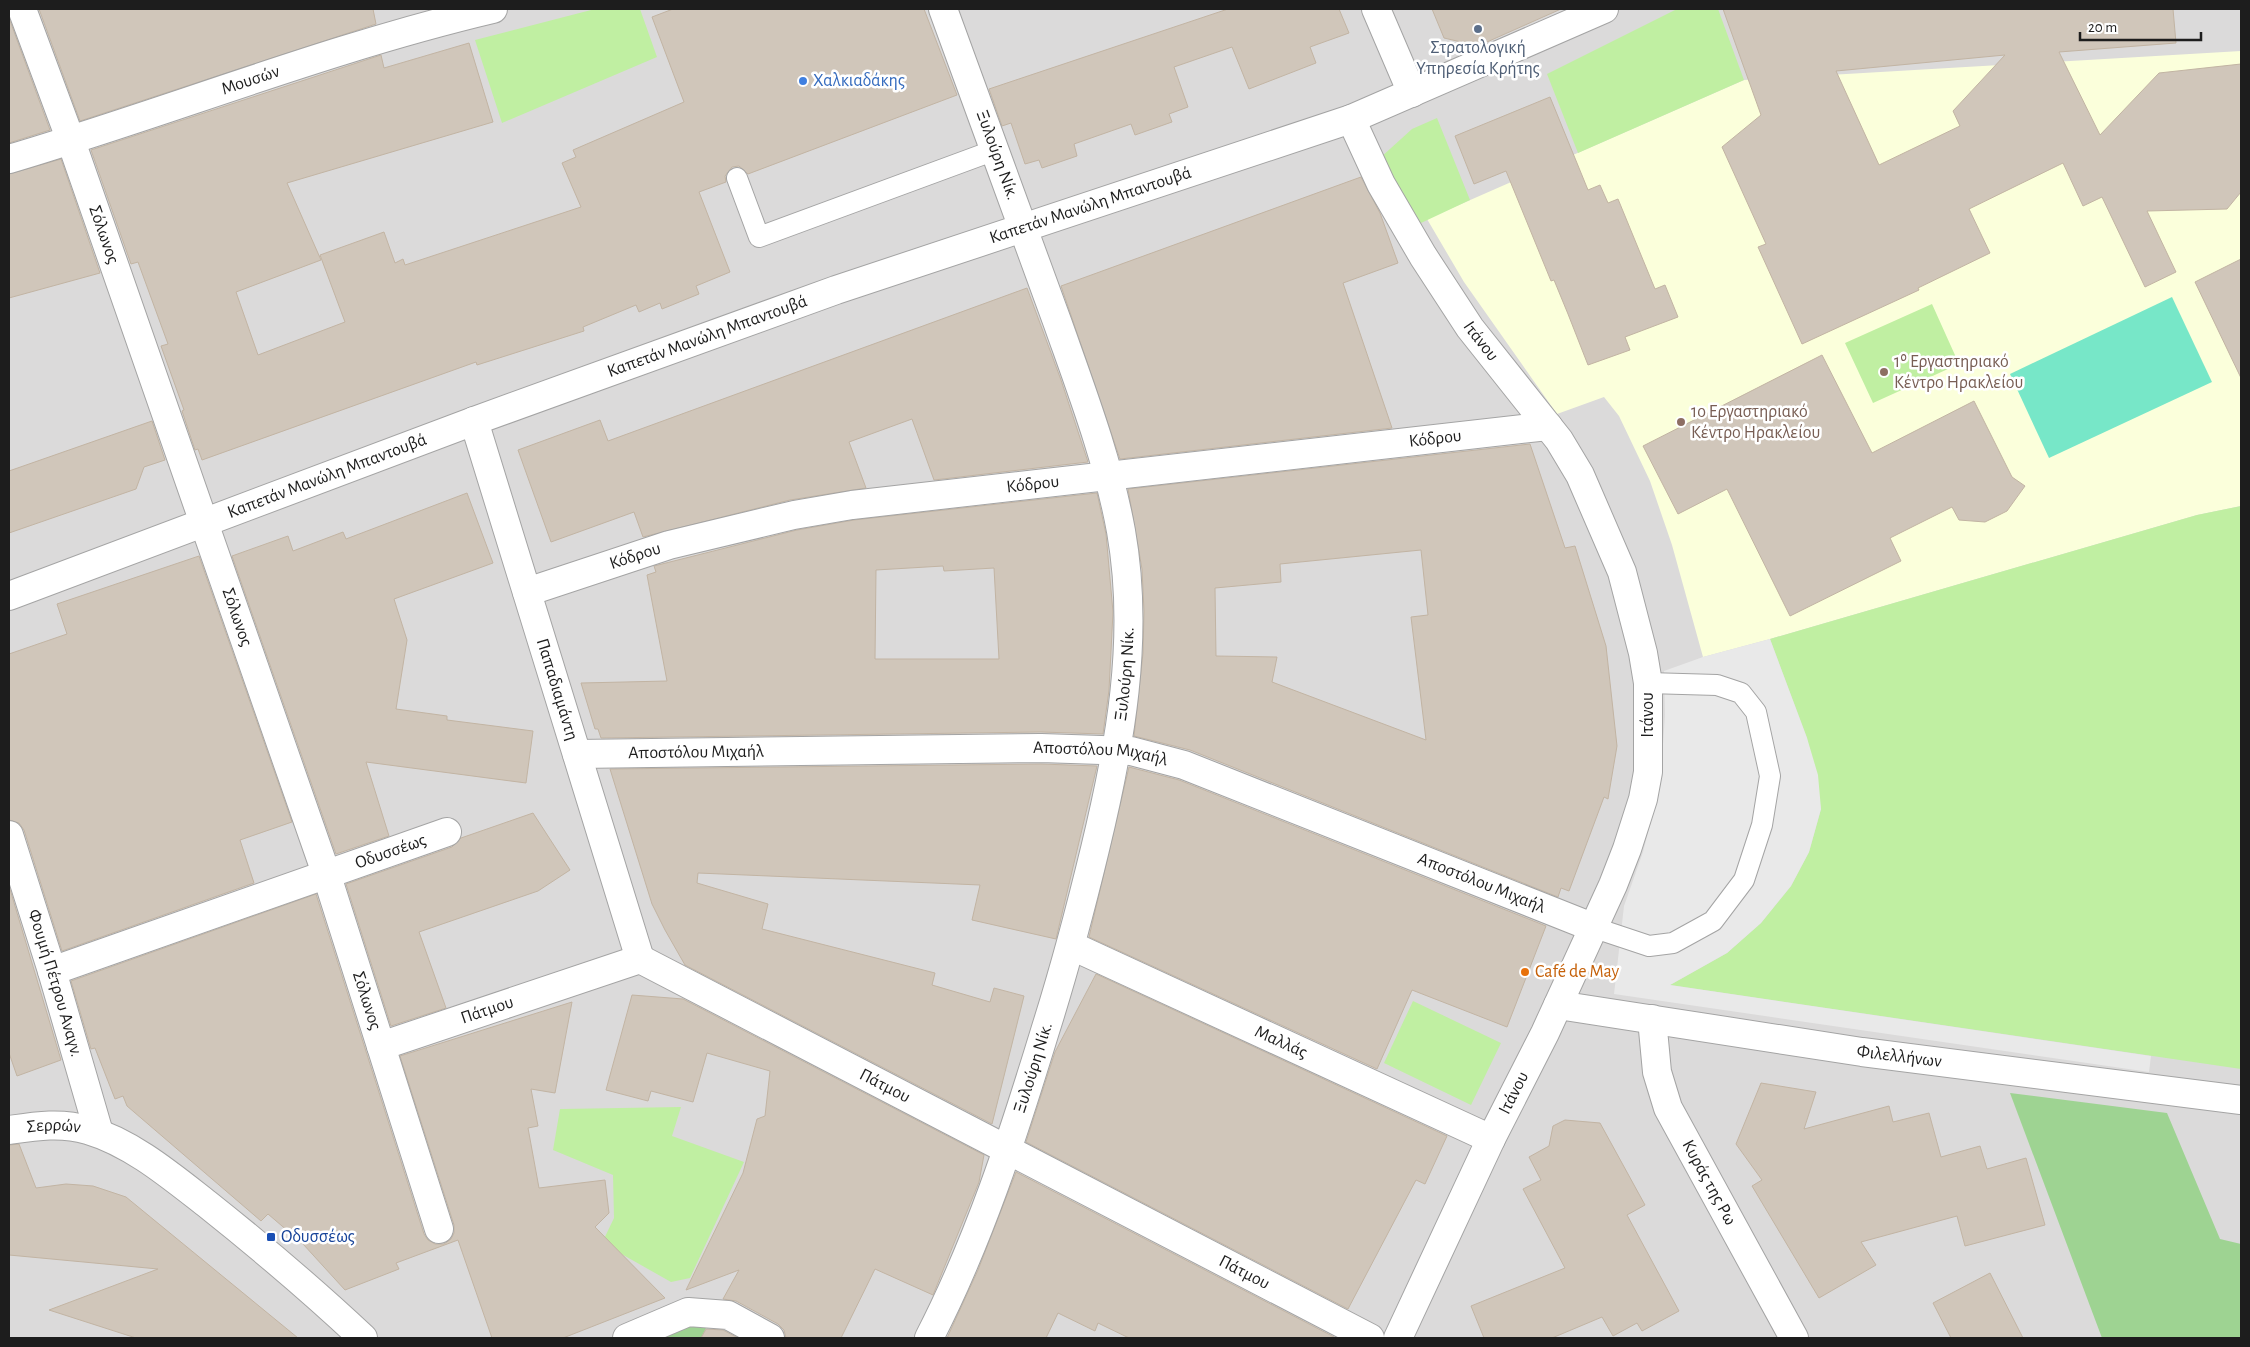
<svg xmlns="http://www.w3.org/2000/svg" width="2250" height="1347" font-family="'Alegreya Sans',sans-serif">
	<style>
		.residential { fill: #dbdada }
		.education { fill: #fbffdb }
		.grass { fill: #c0efa2 }
		.forest { fill: #9ed392 }
		.pitch { fill: #77e7c8 }
		.parking { fill: #e9e9e9 }
		.building { fill: #d0c6ba; stroke: #c2b4a3; fill-rule: evenodd }
		.lines { fill: none; stroke-linecap: round; stroke-linejoin: round }
		.lane-casing { stroke: #a4a4a4; stroke-width: 22 }
		.street-casing { stroke: #a4a4a4; stroke-width: 30 }
		.lane { stroke: #fff; stroke-width: 20 }
		.street { stroke: #fff; stroke-width: 28 }
		.service-dot { fill: #5c6f8a; stroke: #fff; stroke-width: 2 }
		.shop-dot { fill: #3f7fe0; stroke: #fff; stroke-width: 2 }
		.education-dot { fill: #8d6e63; stroke: #fff; stroke-width: 2 }
		.food-dot { fill: #e8710a; stroke: #fff; stroke-width: 2 }
		.transit-dot { fill: #1a4fb4; stroke: #fff; stroke-width: 2 }
		.labels { text-anchor: middle; dominant-baseline: central; stroke-width: 5; stroke-linejoin: round; paint-order: stroke }
		.service-label { font-size: 18px; fill: #4e5e75; stroke: #fff }
		.street-label { font-size: 18px; fill: #1d1d1d; stroke: #fff }
		.shop-label { font-size: 18px; fill: #366cbe; stroke: #fff; text-anchor: start }
		.education-label { font-size: 18px; fill: #785e54; stroke: #fff; text-anchor: start }
		.food-label { font-size: 18px; fill: #c56008; stroke: #fff; text-anchor: start }
		.transit-label { font-size: 18px; fill: #164399; stroke: #fff; text-anchor: start }
	</style>
	<rect width="100%" height="100%" fill="#efece2"/>
	<path class="residential" d="M9 9H2241V1338H9Z"/>
	<path class="education" d="M2241 51V506L2197 515 1770 639 1703 657 1672 545 1650 481 1619 416 1604 397 1557 414 1464 282 1427 219 1744 80Z"/>
	<path class="grass" d="M595 9H640L657 57 502 123 475 40Z
		M1677 9H1718L1744 80 1578 153 1547 74Z
		M1437 118 1470 200 1421 223 1380 158 1412 129Z
		M1932 304 1959 364 1873 403 1845 343Z
		M2241 506V1069L1670 985 1727 953 1761 923 1791 886 1809 852 1821 809 1807 738 1770 639 2197 515Z
		M1413 1001 1501 1043 1471 1105 1384 1063Z
		M681 1107 672 1136 744 1162 690 1278 671 1282 602 1243 614 1218 613 1175 553 1150 560 1109Z"/>
	<path class="forest" d="M2010 1093 2167 1113 2220 1239 2241 1244V1338H2102Z
		M695 1324 706 1328 701 1338H659L683 1326Z"/>
	<path class="pitch" d="M2172 297 2212 382 2049 458 2010 374Z"/>
	<path class="parking" d="M1770 639 1807 738 1818 775 1821 809 1809 852 1791 886 1761 923 1727 953 1670 985 2151 1056 2149 1072 1614 994 1624 906 1643 852 1660 787 1665 715 1664 671 1703 657Z"/>
	<path class="building" d="M39 9H373L376 24 80 121Z
		M673 9H924L957 95 748 174 739 166 732 167 725 176 726 182 699 192 730 272 696 286 699 294 662 309 660 303 639 312 636 305 583 327 584 331 477 365 476 362 202 460 198 449 195 450 182 411 184 410 161 346 168 344 138 262 131 264 91 150 381 55 384 68 469 43 493 122 287 183 321 260 236 292 258 355 345 322 320 255 384 232 395 263 403 259 405 265 581 207 562 163 576 157 573 150 684 102 652 17Z
		M1228 9H1339L1349 33 1310 47 1316 63 1249 89 1232 47 1174 67 1188 107 1169 114 1172 122 1135 135 1131 124 1074 144 1077 156 1042 168 1039 160 1025 164 1011 123 1002 126 989 89Z
		M1432 9H1561L1478 46 1444 38Z
		M1723 9H2173L2176 43 2059 52 2100 135 2159 73 2241 64V192L2227 209 2147 211 2176 272 2145 287 2102 197 2083 206 2063 163 1969 209 1990 253 1918 288 1919 290 1802 344 1758 247 1766 244 1722 147 1761 115ZM2005 55 1953 111 1960 126 1879 165 1836 71Z
		M9 18 50 130 9 143Z
		M1550 97 1588 190 1600 185 1608 203 1618 199 1655 289 1665 285 1678 317 1625 337 1630 350 1588 365 1568 314 1554 280 1551 281 1506 171 1474 184 1455 136Z
		M61 159 100 273 9 298V174Z
		M1361 177 1380 213 1398 263 1343 283 1392 428 1120 459 1061 286Z
		M2241 259V378L2195 282Z
		M1027 288 1061 380 1088 462 934 480 912 419 849 442 866 488 790 500 643 537 634 512 551 542 518 450 600 420 608 441Z
		M1822 355 1872 453 1974 401 2012 477 2025 486 2007 511 1985 522 1959 520 1952 507 1890 538 1901 561 1790 616 1727 489 1678 514 1643 446Z
		M152 421 165 460 144 467 136 489 9 533V471Z
		M1530 444 1565 548 1575 546 1606 646 1617 746 1608 799 1604 797 1569 891 1561 888 1558 897 1190 750 1134 736 1143 653 1144 611 1142 569 1128 489ZM1421 550 1428 615 1411 617 1426 740 1272 682 1277 657 1216 656 1215 588 1281 582 1280 564Z
		M467 493 493 563 394 599 407 640 396 709 447 716V720L533 731 526 783 366 762 389 836 336 854 232 556 288 536 293 551 343 532 346 539Z
		M1097 493 1106 534 1113 612 1109 690 1103 734 1041 732 601 738 598 729H595L581 683 667 681 647 575 656 572 654 566 797 530 854 520ZM943 566 944 571 994 568 999 659H875L876 570Z
		M199 556 292 822 240 840 254 883 62 951 24 830 19 823 9 820V654L67 634 57 604Z
		M1041 764 1097 766 1056 939 972 920 980 885 698 873 697 883 768 904 762 929 935 973 932 985 990 1002 994 988 1024 996 992 1124 685 965 665 930 652 904 610 769Z
		M1129 767 1179 780 1546 926 1507 1027 1412 990 1377 1069 1089 937Z
		M533 813 570 870 538 891 419 932 446 1008 391 1026 346 884 452 847 461 838Z
		M9 886 61 1060 17 1076 9 1053Z
		M316 894 424 1234 428 1240 435 1244H444L451 1239 454 1233V1225L400 1056 572 1002 555 1093 531 1089 538 1126 528 1128 539 1188 605 1180 609 1213 595 1227 665 1298 563 1338H492L458 1240 396 1263 399 1269 345 1290 303 1244 268 1214 261 1221 127 1106 123 1096 115 1099 95 1048 91 1049 71 981Z
		M1096 974 1447 1136 1425 1184 1416 1180 1348 1309 1026 1142 1055 1052Z
		M632 995 683 999 984 1155 979 1182 933 1295 875 1269 841 1338H786L784 1330 778 1324 736 1301 723 1299 739 1270 686 1290 743 1173 757 1119 765 1116 770 1071 707 1053 693 1102 651 1091 648 1101 606 1090Z
		M1761 1083 1816 1092 1804 1129 1889 1106 1893 1122 1929 1113 1941 1157 1980 1146 1987 1169 2026 1158 2045 1225 1965 1246 1957 1216 1861 1242 1876 1265 1819 1298 1752 1186 1762 1180 1736 1144Z
		M1565 1120 1600 1123 1645 1205 1627 1215 1679 1311 1642 1331 1637 1323 1613 1336 1602 1317 1552 1338H1484L1471 1306 1565 1268 1523 1189 1541 1180 1529 1157 1549 1146 1553 1126Z
		M19 1144 36 1188 66 1184 93 1186 126 1197 298 1338H136L49 1310 158 1269 9 1255V1145Z
		M1016 1172 1334 1337 1333 1338H1129L1098 1323 1095 1331 1058 1313 1046 1338H947L978 1270Z
		M1990 1273 2023 1338H1951L1933 1303Z
		M706 1329 723 1330 738 1338H701Z"/>
	<g class="lines">
		<defs>
			<path id="lane" d="M737 178 759 237 995 150
				M1592 927 1649 946 1673 943 1713 921 1744 880 1762 825 1770 776 1756 712 1741 693 1717 685 1648 683"/>
			<g id="street">
				<path id="s1" d="M22 9 71 141 327 876 439 1229"/>
				<path d="M1376 9 1412 93"/>
				<path id="s2" d="M1351 119 1381 184 1423 256 1470 328 1559 440 1580 475 1622 572 1643 653 1648 683V772L1643 799 1627 849 1613 885 1545 1033 1491 1139 1398 1338"/>
				<path id="s3" d="M9 159C171 111 328 48 493 9"/>
				<path id="s4" d="M474 421 640 959"/>
				<path id="s5" d="M527 592 669 545 794 515 852 505 1548 426"/>
				<path id="s6" d="M9 596 474 421 836 290 1351 119 1604 9"/>
				<path id="s7" d="M577 754 1041 748 1131 751 1184 765 1592 927"/>
				<path id="s8" d="M9 835 52 971 99 1133"/>
				<path id="s9" d="M1072 946 1491 1139"/>
				<path id="s10" d="M52 971 447 832"/>
				<path id="s11" d="M1558 1005 1862 1052 2241 1100"/>
				<path id="s12" d="M1652 1019 1657 1072 1668 1108 1794 1338"/>
				<path id="s13" d="M381 1046 640 959 1370 1338"/>
				<path id="s14" d="M9 1130C36 1126 61 1122 88 1130 132 1143 171 1176 207 1204 261 1247 313 1291 363 1338"/>
				<path d="M627 1338 688 1312 728 1315 770 1338"/>
				<path id="s15" d="M929 1338C979 1241 1013 1136 1045 1031 1064 971 1080 911 1095 849 1120 746 1140 638 1121 531 1108 460 1082 392 1058 324 1020 219 981 114 943 9"/>
			</g>
		</defs>
		<use href="#lane" class="lane-casing"/>
		<use href="#street" class="street-casing"/>
		<use href="#lane" class="lane"/>
		<use href="#street" class="street"/>
	</g>
	<circle class="service-dot" cx="1478" cy="29" r="5"/>
	<circle class="shop-dot" cx="803" cy="81" r="5"/>
	<g class="education-dot">
		<circle cx="1884" cy="372" r="5"/>
		<circle cx="1681" cy="422" r="5"/>
	</g>
	<circle class="food-dot" cx="1525" cy="972" r="5"/>
	<rect class="transit-dot" x="266" y="1232" width="10" height="10" rx="2.5"/>
	<g class="labels">
		<g class="service-label">
			<text x="1478" y="48">Στρατολογική<tspan x="1478" dy="21">Υπηρεσία Κρήτης</tspan></text>
		</g>
		<g class="street-label">
			<text stroke="none"><textPath href="#s3" startOffset="254">Μουσών</textPath></text>
			<text transform="translate(997 155) rotate(70)">Ξυλούρη Νίκ.</text>
			<text stroke="none"><textPath href="#s6" startOffset="1150">Καπετάν Μανώλη Μπαντουβά</textPath></text>
			<text stroke="none"><textPath href="#s1" startOffset="240">Σόλωνος</textPath></text>
			<text stroke="none"><textPath href="#s6" startOffset="745">Καπετάν Μανώλη Μπαντουβά</textPath></text>
			<text stroke="none"><textPath href="#s2" startOffset="258">Ιτάνου</textPath></text>
			<text stroke="none"><textPath href="#s5" startOffset="924">Κόδρου</textPath></text>
			<text stroke="none"><textPath href="#s6" startOffset="340">Καπετάν Μανώλη Μπαντουβά</textPath></text>
			<text stroke="none"><textPath href="#s5" startOffset="519">Κόδρου</textPath></text>
			<text stroke="none"><textPath href="#s5" startOffset="114">Κόδρου</textPath></text>
			<text stroke="none"><textPath href="#s1" startOffset="645">Σόλωνος</textPath></text>
			<text stroke="none"><textPath href="#s15" startOffset="695">Ξυλούρη Νίκ.</textPath></text>
			<text stroke="none"><textPath href="#s4" startOffset="281">Παπαδιαμάντη</textPath></text>
			<text transform="translate(1648 715) rotate(-90)">Ιτάνου</text>
			<text stroke="none"><textPath href="#s7" startOffset="119">Αποστόλου Μιχαήλ</textPath></text>
			<text stroke="none"><textPath href="#s7" startOffset="524">Αποστόλου Μιχαήλ</textPath></text>
			<text stroke="none"><textPath href="#s10" startOffset="359">Οδυσσέως</textPath></text>
			<text stroke="none"><textPath href="#s7" startOffset="929">Αποστόλου Μιχαήλ</textPath></text>
			<text stroke="none"><textPath href="#s8" startOffset="155">Φουμή Πέτρου Αναγν.</textPath></text>
			<text stroke="none"><textPath href="#s1" startOffset="1050">Σόλωνος</textPath></text>
			<text stroke="none"><textPath href="#s13" startOffset="112">Πάτμου</textPath></text>
			<text stroke="none"><textPath href="#s9" startOffset="230">Μαλλάς</textPath></text>
			<text stroke="none"><textPath href="#s11" startOffset="345">Φιλελλήνων</textPath></text>
			<text stroke="none"><textPath href="#s15" startOffset="290">Ξυλούρη Νίκ.</textPath></text>
			<text stroke="none"><textPath href="#s13" startOffset="549">Πάτμου</textPath></text>
			<text transform="translate(1514 1093) rotate(-63)">Ιτάνου</text>
			<text stroke="none"><textPath href="#s14" startOffset="45">Σερρών</textPath></text>
			<text stroke="none"><textPath href="#s12" startOffset="176">Κυράς της Ρω</textPath></text>
			<text stroke="none"><textPath href="#s13" startOffset="954">Πάτμου</textPath></text>
		</g>
		<g class="shop-label">
			<text x="813" y="81">Χαλκιαδάκης</text>
		</g>
		<g class="education-label">
			<text x="1894" y="362">1⁰ Εργαστηριακό<tspan x="1894" dy="21">Κέντρο Ηρακλείου</tspan></text>
			<text x="1691" y="412">1ο Εργαστηριακό<tspan x="1691" dy="21">Κέντρο Ηρακλείου</tspan></text>
		</g>
		<g class="food-label">
			<text x="1535" y="972">Café de May</text>
		</g>
		<g class="transit-label">
			<text x="281" y="1237">Οδυσσέως</text>
		</g>
	</g>
	<rect width="2250" height="1347" fill="none" stroke="#1d1d1d" stroke-width="20"/>
	<path d="M2080 32v8h121v-8" fill="none" stroke="#1d1d1d" stroke-width="2.5"/>
	<text x="2088" y="32" font-size="15" fill="#1d1d1d" stroke="#ffffff" stroke-width="4" paint-order="stroke">20 m</text>
</svg>
